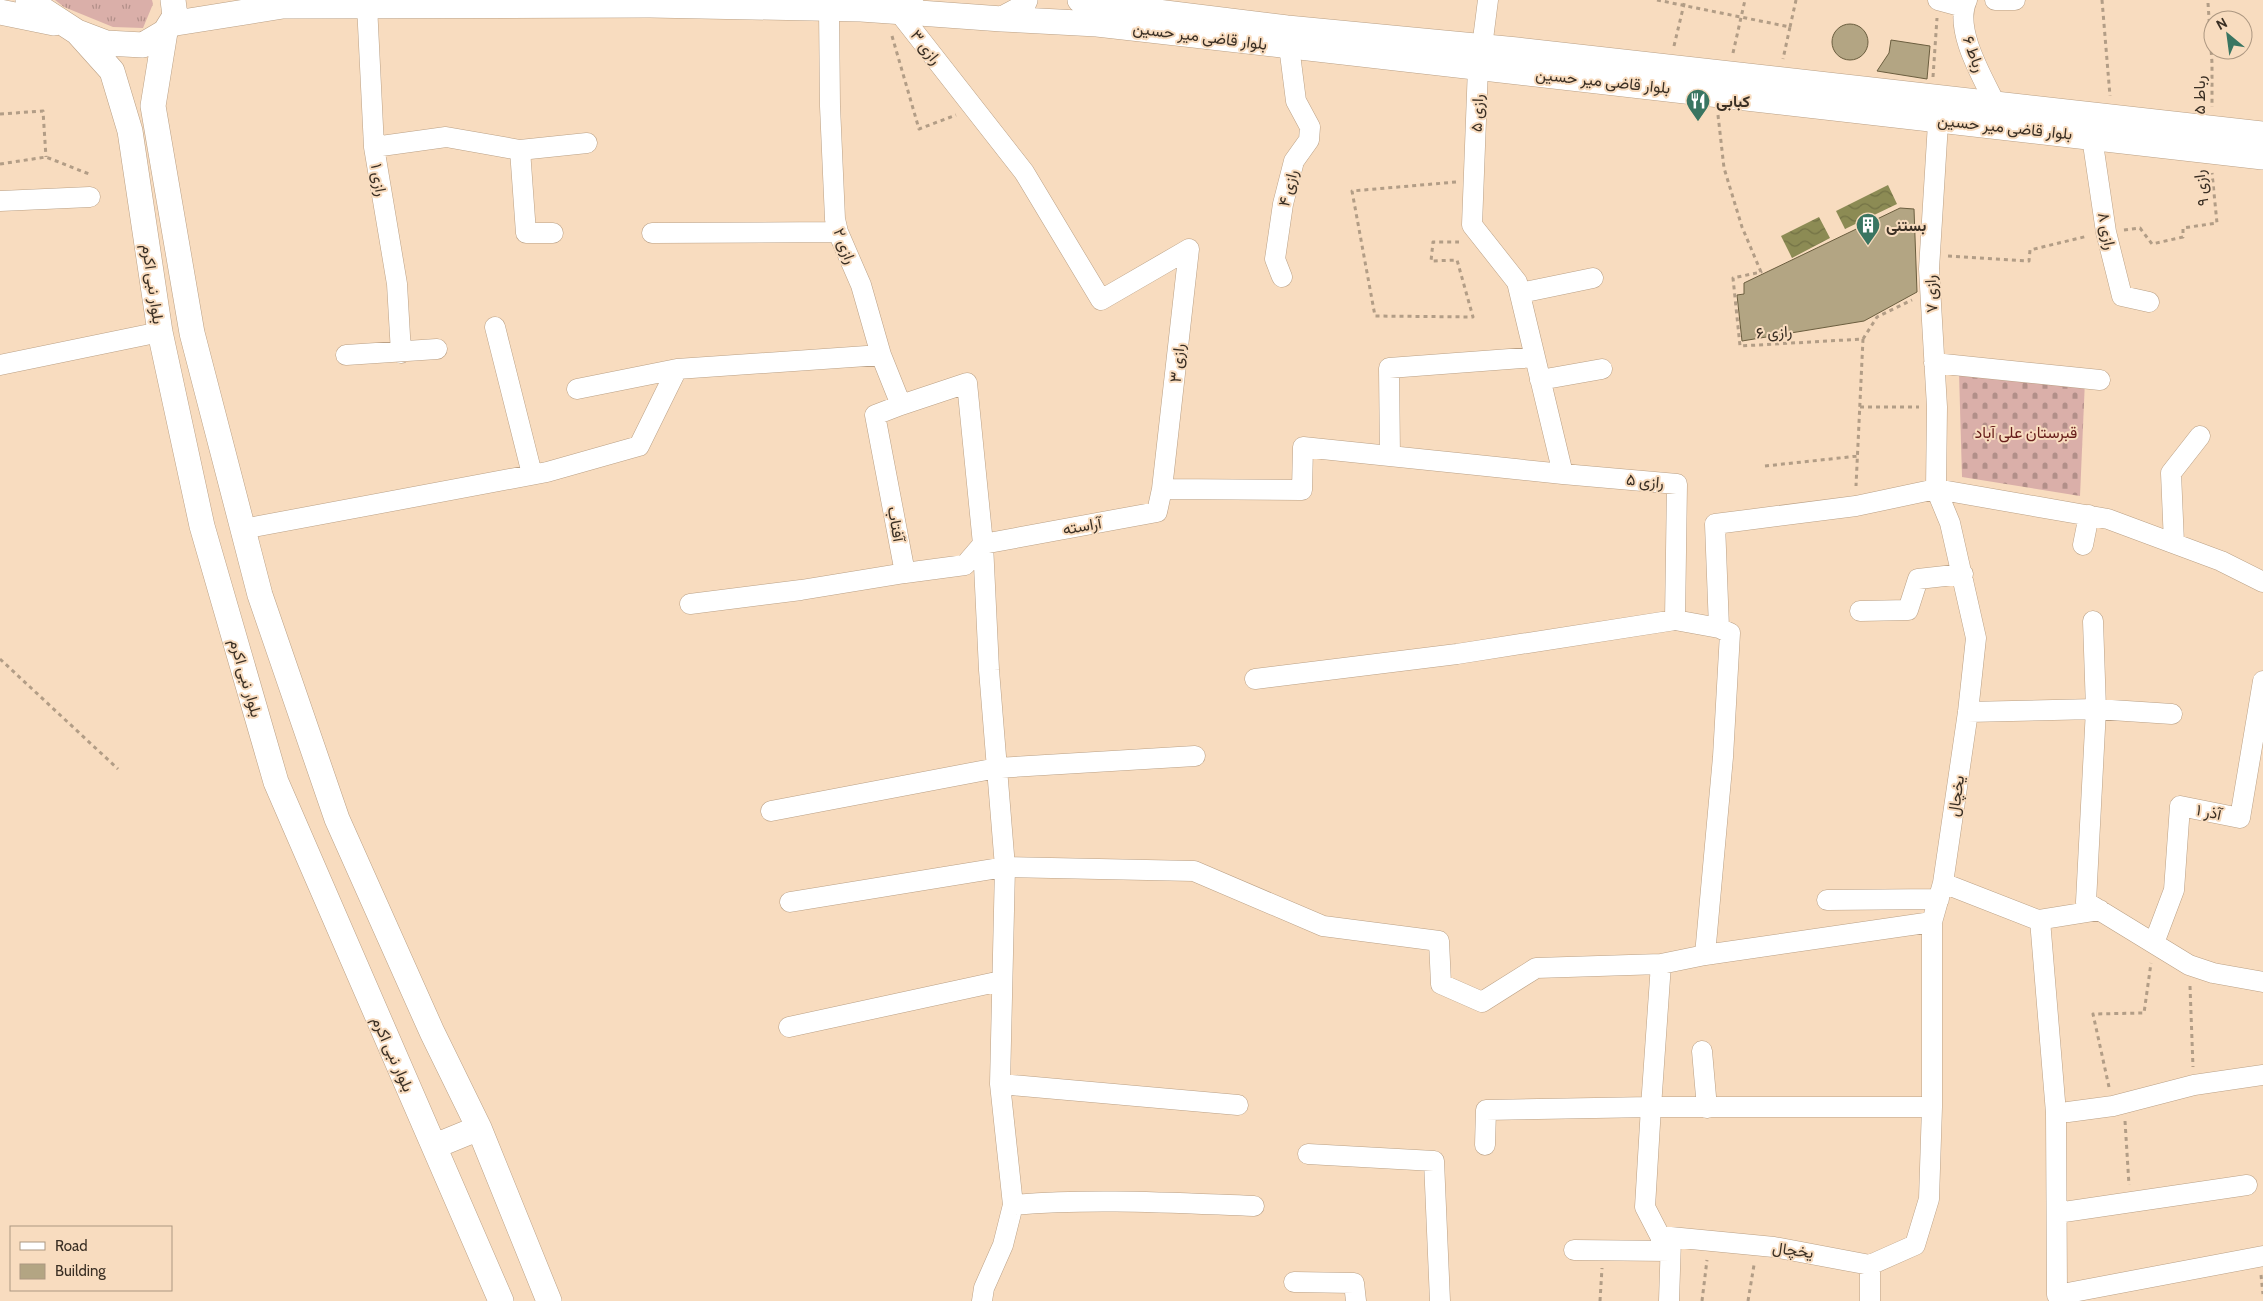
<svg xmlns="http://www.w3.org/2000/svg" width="2263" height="1301" font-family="Cabin,Vazirmatn,sans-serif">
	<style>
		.grass { fill: url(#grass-tufts) }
		.cemetery { fill: url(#cemetery-stones) }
		.water { fill: url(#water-waves) }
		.building { fill: #b3a583; stroke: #6b5e3f }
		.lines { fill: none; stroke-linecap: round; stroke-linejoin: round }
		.minor-casing { stroke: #baa085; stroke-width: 21 }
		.major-casing { stroke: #baa085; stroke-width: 26 }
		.path { stroke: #b29d86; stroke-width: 3; stroke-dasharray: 4 4; stroke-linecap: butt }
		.minor { stroke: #fff; stroke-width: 20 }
		.major { stroke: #fff; stroke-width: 25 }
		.labels { text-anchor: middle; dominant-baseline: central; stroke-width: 4; stroke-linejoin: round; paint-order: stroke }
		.street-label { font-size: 16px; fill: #3a2f24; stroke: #f8dcbf }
		.poi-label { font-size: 16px; font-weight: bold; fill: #3a2f24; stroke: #f8dcbf; text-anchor: start }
		.park-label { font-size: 16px; fill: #661c19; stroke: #f8dcbf }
	</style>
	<defs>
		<pattern id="grass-tufts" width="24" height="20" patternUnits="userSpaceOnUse" patternTransform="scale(1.25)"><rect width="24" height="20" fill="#daafa9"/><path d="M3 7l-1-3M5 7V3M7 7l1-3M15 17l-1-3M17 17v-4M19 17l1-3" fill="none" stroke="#b28f89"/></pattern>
		<pattern id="cemetery-stones" width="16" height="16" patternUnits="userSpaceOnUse" patternTransform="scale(1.25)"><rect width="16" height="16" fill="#daafa9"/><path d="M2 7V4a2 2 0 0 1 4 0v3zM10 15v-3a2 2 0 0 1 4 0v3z" fill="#b28f89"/></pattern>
		<pattern id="water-waves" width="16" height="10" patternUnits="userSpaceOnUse" patternTransform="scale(1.25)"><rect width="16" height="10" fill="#8c8b54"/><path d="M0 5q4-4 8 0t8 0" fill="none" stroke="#737245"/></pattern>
	</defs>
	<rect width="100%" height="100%" fill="#f8dcbf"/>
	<path class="grass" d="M55 0H152L153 4 143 28 113 27 64 7Z"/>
	<path class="cemetery" d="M1959 373 2085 380 2080 496 1962 477Z"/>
	<path class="water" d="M1888 185 1897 204 1845 229 1836 211Z
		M1819 217 1830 238 1792 258 1781 236Z"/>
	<path class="building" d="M1832 42a18 18 0 1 1 36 0a18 18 0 1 1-36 0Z
		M1891 40 1930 46 1927 79 1877 71 1889 53Z
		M1900 208 1914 209 1917 292 1864 321 1742 341 1737 295 1744 294V283Z"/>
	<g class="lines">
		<defs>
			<path id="minor" d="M1938 0 1964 7
				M1967 0C1953 29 1983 78 1996 105
				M1995 0H2015
				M367 5 374 147 397 284 401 353
				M829 9 830 106 835 219 838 232 861 285 881 355 901 405 967 383 983 544 989 670 1005 867 1000 1084 1013 1205 1003 1245 984 1288 982 1301
				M898 11 1024 172 1101 300 1189 249 1162 489 1302 490 1303 447 1563 474
				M1482 47 1488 0
				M1478 67 1472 225 1517 282 1563 474 1677 484 1675 620 1719 628 1715 524 1856 506 1936 489 2108 519 2221 561 2263 582
				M2092 137 2106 232 2122 296 2149 302
				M374 147 446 137 520 150
				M0 201 90 197
				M553 233H526L520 150 587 143
				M652 233 838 232
				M1282 277 1275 259 1283 204 1294 161 1309 140 1310 127 1296 101 1289 46
				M1520 293 1593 278
				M495 327 532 474
				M346 355 437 349
				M1934 363 2100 380
				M0 365 160 332
				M1540 380 1602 369
				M577 389 677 369 881 355
				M901 405 875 415 905 573 965 565 983 544 1157 512 1162 489
				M1390 456 1389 368 1535 357
				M243 529 547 472 639 446 677 369
				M2174 543 2171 473 2200 436
				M2083 545 2089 515
				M690 604 801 590 905 573
				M1860 611 1908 610 1918 579 1963 574
				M2093 621 2096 709 2086 902 2189 965 2213 973 2263 982
				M1719 628 1730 633 1723 757 1705 955 1932 922
				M1255 679 1457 654 1675 620
				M1968 712 2096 709 2172 714
				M771 811 997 768 1195 756
				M1943 883 2038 920 2100 910
				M1827 900 1939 899
				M790 902 1005 867 1194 871 1323 926 1439 941 1441 984 1482 1002 1536 968 1661 964
				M2040 920 2056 1113 2057 1295 2263 1256
				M2154 943 2174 890 2180 806 2240 818 2263 681
				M1705 955 1661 964 1651 1107H1932V922L1943 883 1968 712 1976 638 1950 523 1936 489 1937 407 1929 269 1939 107
				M789 1027 1001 981
				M1702 1051 1707 1108
				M1000 1084 1238 1105
				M2068 1112 2113 1106 2194 1085 2263 1075
				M1485 1145 1486 1110 1651 1107 1645 1207 1660 1236 1774 1247 1870 1265 1915 1245 1929 1199 1932 1107
				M1308 1154 1434 1161 1440 1301
				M1013 1205C1093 1198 1173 1203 1254 1206
				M2057 1213 2247 1185
				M1574 1250 1670 1251
				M1294 1282 1354 1283 1356 1301
				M1669 1301 1671 1239
				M1870 1301V1265"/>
			<path id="major" d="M28 0 77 32 106 43 143 45 165 32 175 16 173 0
				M1080 0 1101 5 1287 28 1517 50 2263 134
				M906 3 919 13 1002 19 1021 9 1025 0
				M0 12 54 23
				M1002 19 1097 24 2263 157
				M170 24 283 6 650 5 861 9 919 13
				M77 32 112 71 130 131 160 332 202 526 276 782 501 1301
				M165 32 153 106 192 333 260 595 337 819 432 1032 479 1128 549 1301
				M435 1146 479 1128"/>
		</defs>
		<use href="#minor" class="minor-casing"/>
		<use href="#major" class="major-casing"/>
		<path class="path" d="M1657 0 1790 27 1783 59
			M2102 0 2110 96
			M2208 3 2212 63V107
			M1790 27 1796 0
			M892 36 919 129 956 115
			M1674 46 1685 0
			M1733 53 1745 0
			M1933 77 1937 18
			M0 114 43 111 46 157
			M1718 115 1724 168 1742 227 1761 272 1733 278 1740 346 1863 339 1856 486
			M0 164 46 157 89 174
			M1456 182 1352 191 1375 316 1473 317 1457 260 1431 261 1433 242H1459
			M2124 230 2140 228 2152 244 2183 237V228L2217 223 2212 173
			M1948 256 2029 261 2030 250 2088 236
			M1863 339 1877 317 1912 300
			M1860 407H1919
			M1765 466 1858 456
			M0 659 118 769
			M2190 986 2193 1067
			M2109 1087 2093 1014 2144 1013 2151 963
			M2125 1121 2129 1185
			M2261 1275 2263 1294
			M1600 1301 1602 1268
			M1702 1301 1707 1260
			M1748 1301 1754 1265"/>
		<use href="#minor" class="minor"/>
		<use href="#major" class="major"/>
	</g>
	<defs>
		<symbol id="restaurant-pin" viewBox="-11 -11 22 30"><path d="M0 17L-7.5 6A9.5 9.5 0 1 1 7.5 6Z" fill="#397561" stroke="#f8dcbf"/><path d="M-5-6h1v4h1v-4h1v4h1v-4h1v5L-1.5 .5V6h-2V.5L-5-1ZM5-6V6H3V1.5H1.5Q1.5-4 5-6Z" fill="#fff"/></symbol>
		<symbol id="building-pin" viewBox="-11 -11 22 30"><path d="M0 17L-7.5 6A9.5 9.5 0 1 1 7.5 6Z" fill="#397561" stroke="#f8dcbf"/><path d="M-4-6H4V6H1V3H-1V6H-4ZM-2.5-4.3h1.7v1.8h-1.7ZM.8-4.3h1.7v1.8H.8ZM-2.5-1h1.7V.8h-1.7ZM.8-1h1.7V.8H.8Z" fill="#fff"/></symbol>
	</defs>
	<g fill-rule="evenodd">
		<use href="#restaurant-pin" x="1684" y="87" width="28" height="38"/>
		<use href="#building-pin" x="1854" y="211" width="28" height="38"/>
	</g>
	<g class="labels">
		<g class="street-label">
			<text transform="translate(1200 36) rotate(7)">بلوار قاضی میر حسین</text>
			<text transform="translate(926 47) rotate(52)">رازی ۳</text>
			<text transform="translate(1974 54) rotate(70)">رباط ۶</text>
			<text transform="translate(1603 81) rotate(6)">بلوار قاضی میر حسین</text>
			<text transform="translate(2199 95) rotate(-90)">رباط ۵</text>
			<text transform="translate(1477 113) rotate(-88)">رازی ۵</text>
			<text transform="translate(2005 127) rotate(6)">بلوار قاضی میر حسین</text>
			<text transform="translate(379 180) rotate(80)">رازی ۱</text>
			<text transform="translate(1288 188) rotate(-76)">رازی ۴</text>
			<text transform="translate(2201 188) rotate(-97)">رازی ۹</text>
			<text transform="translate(2107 231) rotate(79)">رازی ۸</text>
			<text transform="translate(845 246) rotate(69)">رازی ۲</text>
			<text transform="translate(153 284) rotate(82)">بلوار نبی اکرم</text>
			<text transform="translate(1931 294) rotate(-93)">رازی ۷</text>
			<text transform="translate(1774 332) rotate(-3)">رازی ۶</text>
			<text transform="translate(1177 363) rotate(-84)">رازی ۳</text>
			<text transform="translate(1645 481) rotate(5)">رازی ۵</text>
			<text transform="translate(896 524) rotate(80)">آفتاب</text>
			<text transform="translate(1082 526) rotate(-10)">آراسته</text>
			<text transform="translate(246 678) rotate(74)">بلوار نبی اکرم</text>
			<text transform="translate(1956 796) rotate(-82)">یخچال</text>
			<text transform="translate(2209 812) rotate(12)">آذر ۱</text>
			<text transform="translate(393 1054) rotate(66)">بلوار نبی اکرم</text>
			<text transform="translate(1793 1250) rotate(8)">یخچال</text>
		</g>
		<g class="poi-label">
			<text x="1716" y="101">کبابی</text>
			<text x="1886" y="225">بستنی</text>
		</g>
		<g class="park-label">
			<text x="2026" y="432">قبرستان علی آباد</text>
		</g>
	</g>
	<rect x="10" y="1226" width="162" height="65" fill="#f8dcbf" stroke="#ac9781"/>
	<rect x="20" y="1242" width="25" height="8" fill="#ffffff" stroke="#ac9781"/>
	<text x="55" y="1251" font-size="15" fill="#3a2f24">Road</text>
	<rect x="20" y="1264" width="25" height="15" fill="#b3a583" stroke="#ac9781"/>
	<text x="55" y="1276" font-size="15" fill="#3a2f24">Building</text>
	<g transform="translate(2228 35) rotate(331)"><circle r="24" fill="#f8dcbf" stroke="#ac9781"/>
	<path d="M0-4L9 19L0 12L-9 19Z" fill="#397561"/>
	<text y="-8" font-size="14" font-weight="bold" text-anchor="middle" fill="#3a2f24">N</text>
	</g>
</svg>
